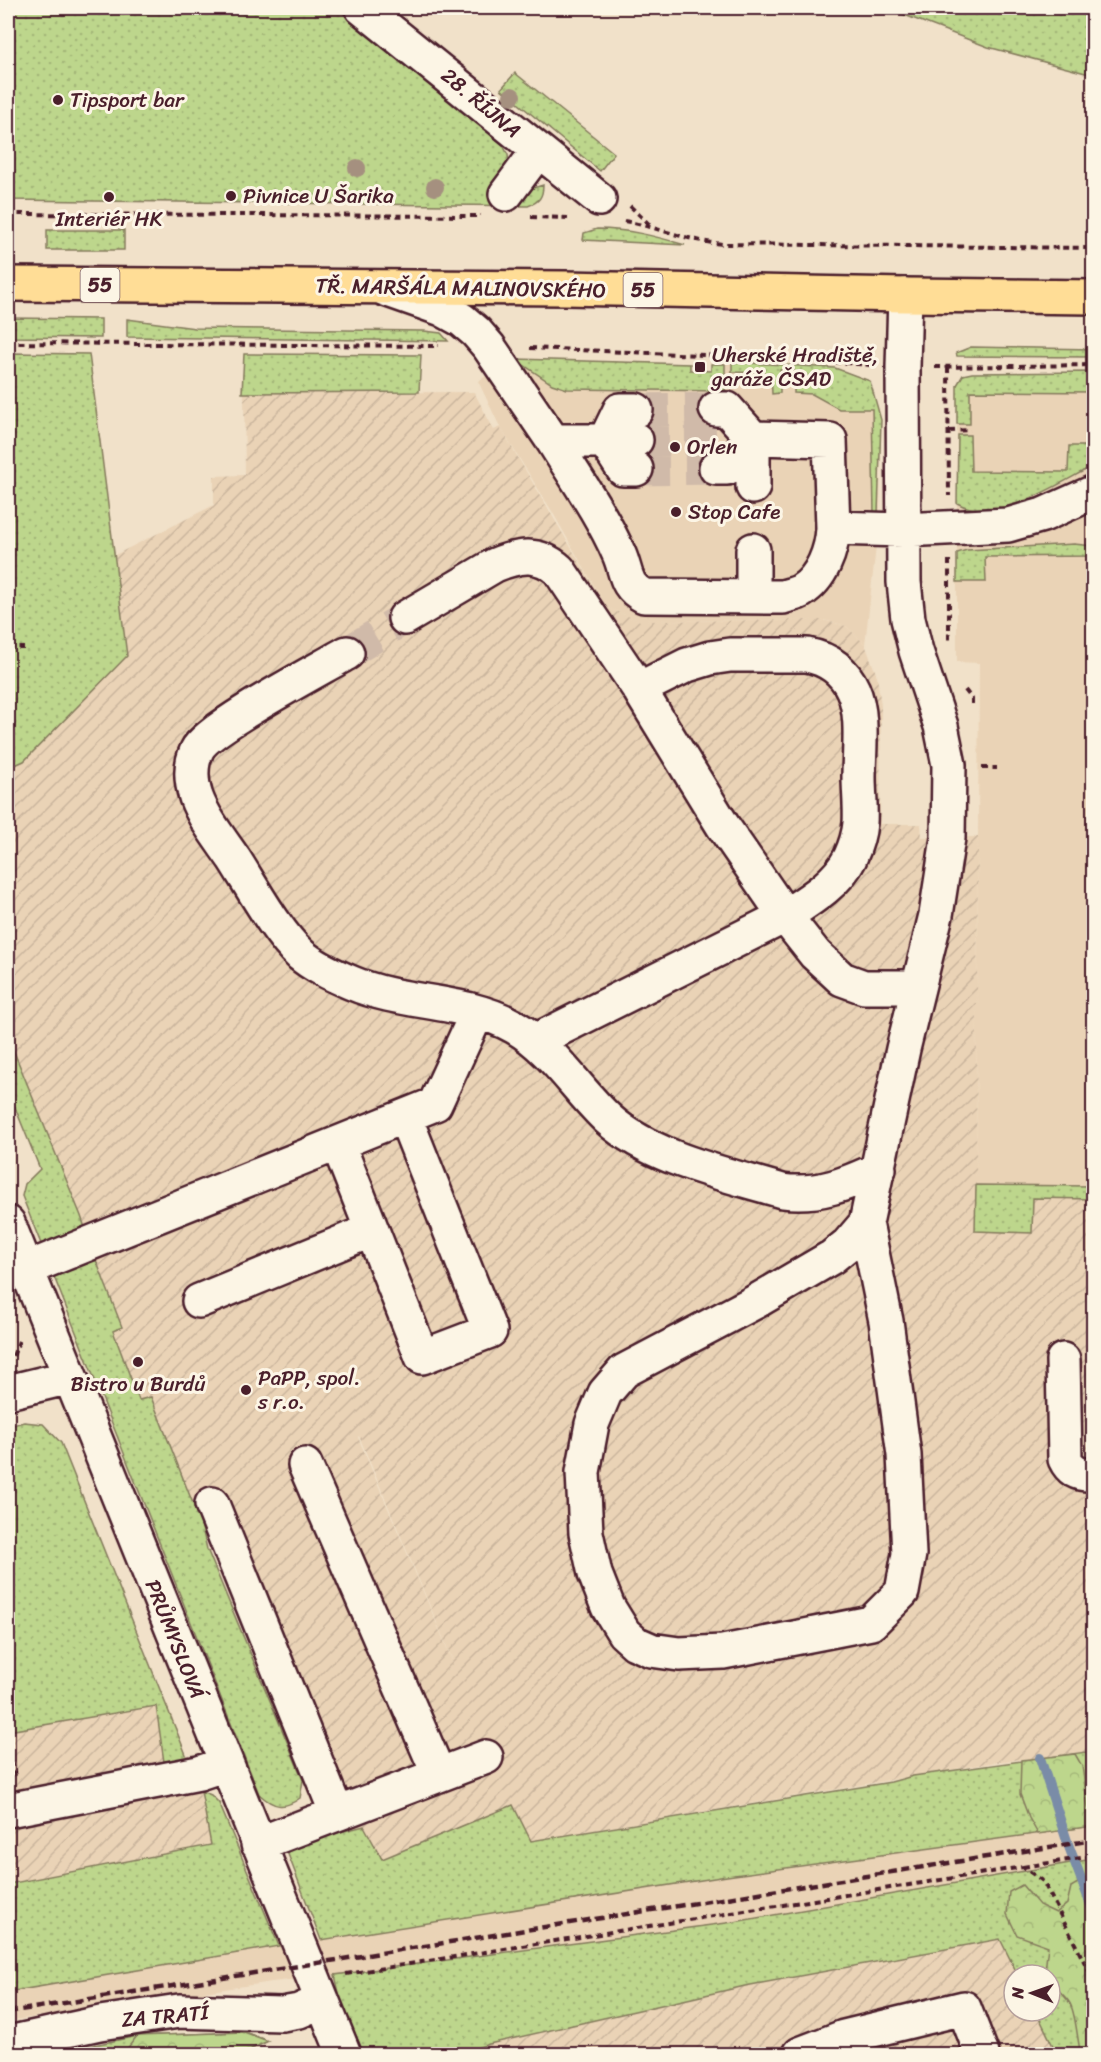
<svg xmlns="http://www.w3.org/2000/svg" width="1101" height="2062" font-family="Sriracha,sans-serif">
	<style>
		.built { fill: #ead3b6 }
		.industrial { fill: url(#industrial-furrows); fill-rule: evenodd }
		.grass { fill: url(#grass-dots); stroke: #847a5c; stroke-width: 1.5 }
		.forest { fill: url(#forest-crowns); stroke: #847a5c; stroke-width: 1.5 }
		.lines { fill: none; stroke-linecap: round; stroke-linejoin: round }
		.stream { stroke: #7a8ca7; stroke-width: 10 }
		.minor-tunnel { stroke: #d0baa9; stroke-width: 33; stroke-dasharray: 33 16; stroke-linecap: butt }
		.minor-casing { stroke: #4a1f2b; stroke-width: 38 }
		.major-casing { stroke: #4a1f2b; stroke-width: 38 }
		.path { stroke: #4a1f2b; stroke-width: 4; stroke-dasharray: 6 4.5; stroke-linecap: butt }
		.minor { stroke: #fcf5e5; stroke-width: 33 }
		.major { stroke: #ffdd96; stroke-width: 33 }
		.rail { stroke: #4a1f2b; stroke-width: 4.5; stroke-dasharray: 9 4.5; stroke-linecap: butt }
		.tree { fill: #a5907f }
		.poi-dot { fill: #4a1f2b; stroke: #fcf5e5; stroke-width: 2 }
		.labels { text-anchor: middle; dominant-baseline: central; stroke-width: 6; stroke-linejoin: round; paint-order: stroke }
		.shield { fill: #fcf5e5; stroke: #7f5f63; stroke-width: 1.5 }
		.shield-label { font-size: 20px; font-weight: bold; fill: #4a1f2b }
		.poi-label { font-size: 21px; fill: #4a1f2b; stroke: #fcf5e5; text-anchor: start }
		.street-label { font-size: 21px; fill: #4a1f2b; stroke: #fcf5e5 }
	</style>
	<defs>
		<pattern id="industrial-furrows" width="10" height="10" patternUnits="userSpaceOnUse" patternTransform="scale(1.5)"><rect width="10" height="10" fill="#ead3b6"/><path d="M-1 1l2-2M0 10L10 0M9 11l2-2" fill="none" stroke="#cab59d"/></pattern>
		<pattern id="grass-dots" width="8" height="8" patternUnits="userSpaceOnUse" patternTransform="scale(1.5)"><rect width="8" height="8" fill="#bdd68c"/><path d="M2 2h.1M6 6h.1" fill="none" stroke="#a4b779" stroke-width="1.8" stroke-linecap="round"/></pattern>
		<pattern id="forest-crowns" width="20" height="18" patternUnits="userSpaceOnUse" patternTransform="scale(1.5)"><rect width="20" height="18" fill="#bdd68c"/><path d="M2 6a3 3 0 1 1 6 0M12 15a3 3 0 1 1 6 0" fill="none" stroke="#a4b779"/></pattern>
	</defs>
	<rect width="100%" height="100%" fill="#f1e1c9"/>
	<filter id="ink" filterUnits="userSpaceOnUse"><feTurbulence type="fractalNoise" baseFrequency=".0167" numOctaves="2"/><feDisplacementMap in="SourceGraphic" scale="12" xChannelSelector="R" yChannelSelector="G"/><feConvolveMatrix kernelMatrix="1 2 1 2 8 2 1 2 1" color-interpolation-filters="sRGB"/></filter>
	<g filter="url(#ink)">
		<path class="built" d="M515 359 690 364V370L711 371V364L732 362 835 368 870 381 881 420 880 511 865 644 846 626 824 620 639 621 606 607 553 513 500 427 478 381Z
			M963 375H1093V1185H976L979 663 957 662V385Z
			M1093 1826V1859L1069 1864 734 1922 390 1969 272 1982 8 2021V1992L279 1946 727 1876Z"/>
		<path class="industrial" d="M474 392 494 430 500 427 606 607 640 621 823 620 846 626 865 644 877 676 881 706 880 824H921L922 837H978L976 1185 1093 1186V1751L997 1762 530 1841 512 1805 382 1860 322 1829 151 1397 139 1400 113 1331 122 1326 86 1235 81 1216 8 1037V768L24 761 127 656 115 555 214 505V476L245 475 244 393ZM359 1436 452 1659V1660L358 1437Z
			M167 1704 199 1787 211 1845 8 1884V1731Z
			M1001 1939 1018 1975H1014V2011H1036L1057 2054H457L489 2044 745 1986Z"/>
		<path class="grass" d="M8 8H336L430 83 503 145 508 155 509 163 530 189 543 185C543 197 539 202 528 206L8 200Z
			M886 8H1093V75L988 47Z
			M515 73 614 153 600 171 501 89Z
			M597 229C628 229 655 236 685 245L583 240 584 233Z
			M47 230H124V250H47Z
			M8 318 101 319V338L8 337Z
			M127 319 195 328 424 331 441 333 448 341 127 337Z
			M971 347 1093 349V357L957 356 956 353Z
			M8 353 89 354 127 656 24 761 8 768Z
			M244 354 421 355 419 392 242 393Z
			M515 359 690 364V370L711 371V364H725V391L567 389 552 384Z
			M732 362 835 368 870 381 881 420 878 513 874 514 872 409H839L812 394 794 393V370H780V393L772 394 771 373 732 372Z
			M1093 372V392L970 391V424H957V385L963 375 972 373Z
			M958 435H970L971 471 1068 472 1069 446H1093V466C1057 484 997 526 957 503Z
			M1074 544 1093 546V556L985 557 986 582H957V553L967 550Z
			M8 1037 81 1216 96 1260 122 1327 113 1331 139 1400 151 1397 201 1524 207 1549 303 1780 300 1798C284 1810 273 1807 259 1794L22 1196 25 1184 40 1169 8 1090Z
			M976 1185 1093 1186V1199L1033 1198 1032 1233 975 1231Z
			M24 1422 43 1424 61 1443 187 1757 179 1765 165 1769 156 1706 8 1731V1426Z
			M1093 1751V1826L727 1876 321 1940 288 1854 293 1843 322 1829 333 1834 364 1826 382 1859 513 1805 531 1841 891 1782 913 1776Z
			M201 1791 211 1795 219 1803 279 1946 8 1992V1884L211 1845Z
			M1093 1859V2054H1057L1036 2011H1050V1975H1018L1000 1939 745 1986 489 2044 457 2054H364L341 2002 335 1975 734 1922Z
			M244 2032 268 2041 241 2054H52L137 2036Z"/>
		<path class="forest" d="M1075 1754 1082 1766 1088 1807 1093 1826 1038 1834 1029 1818 1020 1794 1021 1760Z
			M1091 1875 1094 1876 1093 2054H1081C1077 2041 1076 2011 1069 2002 1063 1993 1052 1987 1050 1975L1045 1971 1048 1946 1017 1935 1007 1914 1009 1892 1022 1885 1039 1905 1056 1913 1067 1904 1071 1887Z
			M244 2032 268 2041 241 2054H123L137 2036Z"/>
		<g class="lines">
			<path class="stream" d="M1040 1758 1068 1844 1094 1913"/>
			<path class="minor-tunnel" d="M636 410 716 409
				M636 440 716 439
				M636 469 716 468
				M347 653 405 618"/>
			<defs>
				<path id="minor" d="M362 8 599 199
					M506 194 538 151
					M385 289 442 309 462 320 476 332 489 347 553 441H605L623 469H636
					M716 409H727L753 438V487
					M636 410H620L605 441 636 440
					M553 441C576 478 602 515 619 554 627 572 624 586 644 596L783 597C788 595 796 594 801 591 822 578 832 550 833 528L903 530 1008 525 1043 515 1094 492
					M716 468H727L753 438 830 440 833 528
					M753 550V597
					M405 618 495 565C519 555 539 552 559 570L639 689 723 826 785 916 815 954 842 979 864 987H918
					M347 653C320 669 207 728 197 750 190 765 191 782 196 797 204 819 221 840 234 859 252 887 277 933 301 955 315 967 335 976 352 983 404 1005 466 999 515 1027 553 1049 577 1090 608 1119 652 1159 726 1174 782 1191 818 1196 847 1184 879 1169
					M535 1041 785 916C808 901 837 884 850 858 855 847 859 835 860 823 861 808 859 792 859 777 859 749 864 715 853 690 844 670 828 659 807 655H730L710 658 687 665 639 689
					M338 1144 422 1357 490 1331 405 1117
					M8 1223 344 2054
					M866 1223 886 1321 904 1455 909 1554 902 1592 871 1623 723 1652 679 1654 651 1650 635 1643 624 1633 608 1607 595 1574 586 1533 583 1472 592 1424 605 1393 624 1371 755 1302 832 1257 848 1244 866 1223 903 1049 936 915 948 838 949 765 941 726 916 651 908 619 904 582 903 367 905 295
					M26 1269 435 1104 477 1013
					M199 1301 372 1230
					M1063 1360 1065 1459C1071 1472 1080 1475 1094 1474
					M8 1392 70 1377
					M305 1465 439 1775
					M212 1504 337 1814
					M8 1810 199 1773 226 1764
					M258 1844 486 1757
					M8 2043 100 2023 179 2011 282 2014 299 2011 322 2001
					M800 2054 844 2037 964 2008 982 2054"/>
				<path id="major" d="M8 284 565 288 905 295 1094 297"/>
			</defs>
			<use href="#minor" class="minor-casing"/>
			<use href="#major" class="major-casing"/>
			<path class="path" d="M630 206 651 226
				M8 214 481 216
				M531 217 568 218
				M624 221C657 227 688 241 722 244L1094 248
				M8 343 439 346
				M530 348 799 359 870 365
				M935 367 1094 365
				M948 367 949 496
				M949 431 970 430
				M8 450H11
				M949 560V640
				M8 648H24
				M965 690 972 699V707
				M982 768H997
				M13 1356 19 1341
				M8 1730V1746L15 1776
				M1023 1867 1094 1856
				M346 1974 1023 1867 1043 1881 1094 1981"/>
			<use href="#minor" class="minor"/>
			<use href="#major" class="major"/>
			<path class="rail" d="M8 2012 1094 1840"/>
		</g>
		<g class="tree">
			<circle cx="512" cy="96" r="9"/>
			<circle cx="357" cy="168" r="9"/>
			<circle cx="435" cy="187" r="9"/>
		</g>
	</g>
	<g class="poi-dot">
		<circle cx="58" cy="100" r="6"/>
		<circle cx="231" cy="196" r="6"/>
		<circle cx="109" cy="197" r="6"/>
		<rect x="694" y="361" width="12" height="12" rx="3"/>
		<circle cx="675" cy="447" r="6"/>
		<circle cx="676" cy="512" r="6"/>
		<circle cx="138" cy="1362" r="6"/>
		<circle cx="246" cy="1390" r="6"/>
	</g>
	<g class="labels">
		<g class="shield">
			<rect x="80.5" y="268" width="39" height="34" rx="4.5"/>
			<rect x="623.5" y="273" width="39" height="34" rx="4.5"/>
		</g>
		<g class="shield-label">
			<text x="100" y="285">55</text>
			<text x="643" y="290">55</text>
		</g>
		<g class="poi-label">
			<text x="70" y="100">Tipsport bar</text>
			<text x="243" y="196">Pivnice U Šarika</text>
			<text x="109" y="219" text-anchor="middle">Interiér HK</text>
			<text x="712" y="355">Uherské Hradiště,<tspan x="712" dy="24">garáže ČSAD</tspan></text>
			<text x="687" y="447">Orlen</text>
			<text x="688" y="512">Stop Cafe</text>
			<text x="258" y="1378">PaPP, spol.<tspan x="258" dy="24">s r.o.</tspan></text>
			<text x="138" y="1384" text-anchor="middle">Bistro u Burdů</text>
		</g>
		<g class="street-label">
			<text transform="translate(481 103) rotate(40)">28. ŘÍJNA</text>
			<text transform="translate(461 288) rotate(1)">TŘ. MARŠÁLA MALINOVSKÉHO</text>
			<text transform="translate(175 1639) rotate(68)">PRŮMYSLOVÁ</text>
			<text transform="translate(165 2016) rotate(-5)">ZA TRATÍ</text>
		</g>
	</g>
	<rect width="1101" height="2062" fill="none" stroke="#fcf5e5" stroke-width="30"/>
	<rect x="15" y="15" width="1071" height="2032" fill="none" stroke="#4a1f2b" stroke-width="2" filter="url(#ink)"/>
	<g transform="translate(1032 1993) rotate(271)"><circle r="28" fill="#fcf5e5" stroke="#b59f9b" stroke-width="1.5"/>
	<path d="M0-4.5L10 22L0 15L-10 22Z" fill="#4a1f2b"/>
	<text y="-9" font-size="16" font-weight="bold" text-anchor="middle" fill="#4a1f2b">N</text>
	</g>
</svg>
